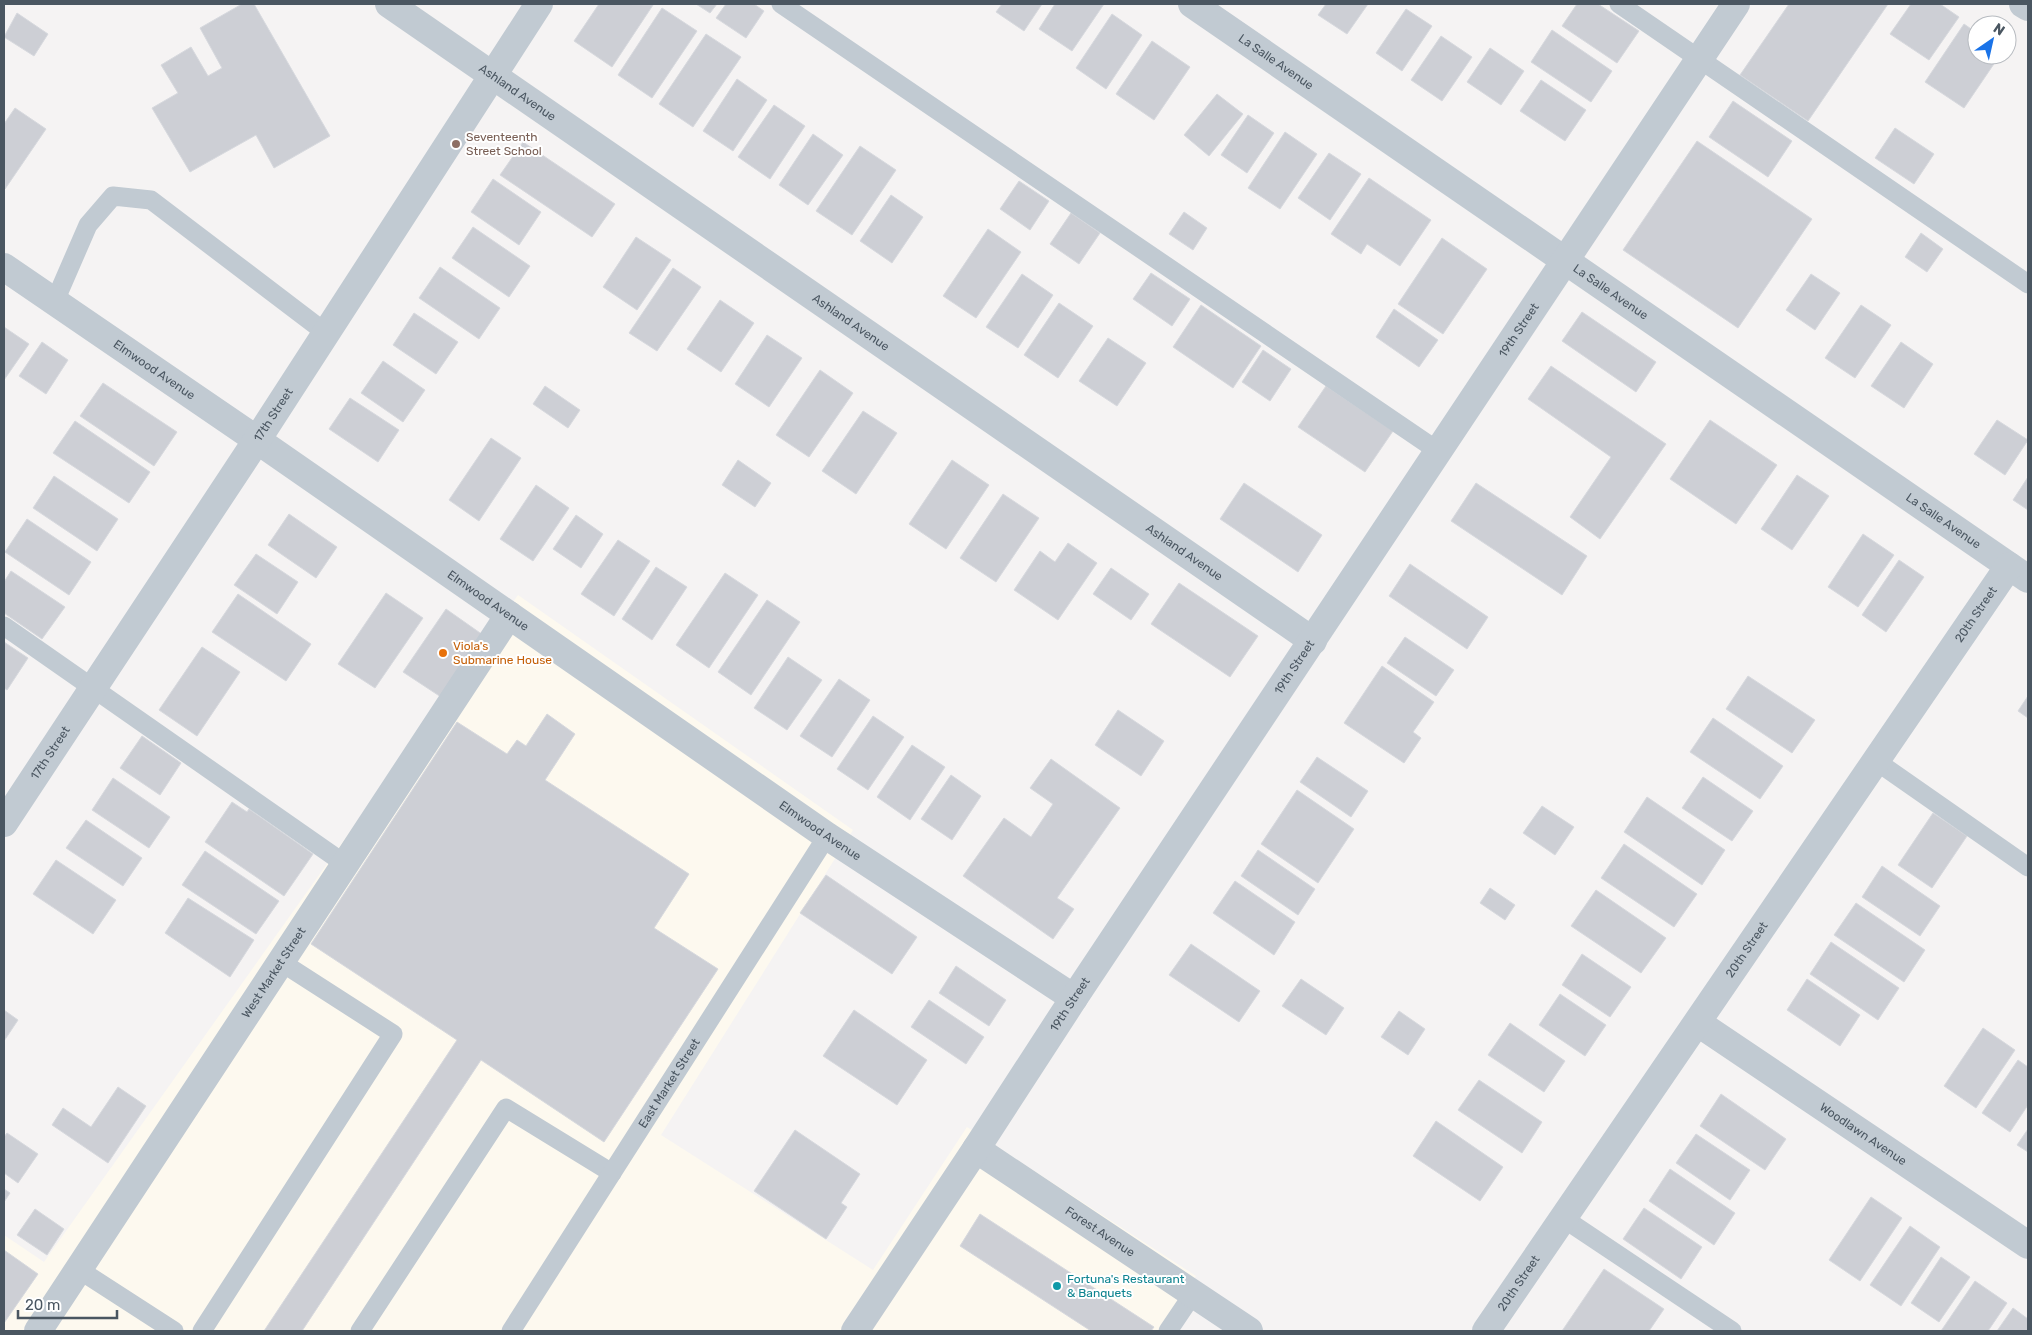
<svg xmlns="http://www.w3.org/2000/svg" width="2032" height="1335" font-family="Rubik,sans-serif">
	<style>
		.commercial { fill: #fdf9ef }
		.building { fill: #cdcfd5; stroke: #d7d9de }
		.lines { fill: none; stroke-linecap: round; stroke-linejoin: round }
		.lane { stroke: #c1cad2; stroke-width: 19 }
		.street { stroke: #c1cad2; stroke-width: 28 }
		.education-dot { fill: #8d6e63; stroke: #fff; stroke-width: 2 }
		.food-dot { fill: #e8710a; stroke: #fff; stroke-width: 2 }
		.culture-dot { fill: #0f9aa8; stroke: #fff; stroke-width: 2 }
		.labels { text-anchor: middle; dominant-baseline: central; stroke-width: 4; stroke-linejoin: round; paint-order: stroke }
		.street-label { font-size: 12px; fill: #4a5661; stroke: #fff }
		.education-label { font-size: 12px; fill: #785e54; stroke: #fff; text-anchor: start }
		.food-label { font-size: 12px; fill: #c56008; stroke: #fff; text-anchor: start }
		.culture-label { font-size: 12px; fill: #0d838f; stroke: #fff; text-anchor: start }
	</style>
	<rect width="100%" height="100%" fill="#f5f3f3"/>
	<path class="commercial" d="M518 595 853 830 661 1135 873 1270 967 1127 1196 1276 1158 1331H4V1235L44 1262Z"/>
	<path class="building" d="M242 4H254L330 136 274 168 256 135 190 172 152 108 178 93 161 65 191 47 208 76 222 68 200 28Z
		M599 4 653 5 612 67 574 41Z
		M696 4H717L710 13Z
		M726 4H754L764 11 746 38 716 18Z
		M1002 4H1042L1024 31 996 12Z
		M1055 4H1104L1072 51 1039 29Z
		M1326 4H1368L1347 34 1318 15Z
		M1577 4H1598L1639 31 1617 63 1562 26Z
		M1789 4H1888L1808 121 1740 75Z
		M1911 4H1940L1959 17 1929 60 1890 34Z
		M662 8 697 31 652 98 618 75Z
		M1406 9 1432 26 1402 71 1376 53Z
		M17 13 48 34 34 56 4 37Z
		M1112 14 1142 35 1106 89 1076 68Z
		M1964 24 1977 33V55H2000L1964 108 1925 82Z
		M1552 30 1612 71 1591 102 1531 62Z
		M706 34 741 57 693 127 659 104Z
		M1441 36 1472 57 1442 101 1411 80Z
		M1152 41 1190 67 1154 120 1116 94Z
		M1490 48 1524 71 1501 105 1467 82Z
		M737 79 767 100 733 151 703 131Z
		M1541 80 1586 110 1565 141 1520 111Z
		M1217 94 1243 114 1209 156 1184 135Z
		M1733 101 1792 141 1768 177 1709 137Z
		M774 105 805 126 770 179 738 157Z
		M15 108 46 129 5 189 4 124Z
		M1248 115 1274 133 1247 173 1221 155Z
		M1895 128 1934 154 1914 184 1875 158Z
		M1285 132 1317 154 1280 209 1248 188Z
		M813 134 843 155 808 205 779 185Z
		M1697 141 1812 219 1738 328 1623 250Z
		M523 142 615 204 592 237 500 175Z
		M860 146 896 170 852 235 816 211Z
		M1329 153 1361 174 1330 220 1298 198Z
		M1369 178 1431 220 1400 266 1367 244 1361 254 1331 234Z
		M493 179 541 212 519 245 471 212Z
		M1019 181 1049 201 1030 230 1000 209Z
		M891 195 923 217 892 263 860 241Z
		M1184 212 1207 228 1193 250 1169 234Z
		M1071 213 1100 233 1079 264 1050 244Z
		M473 227 530 266 509 297 452 258Z
		M988 229 1021 252 976 318 943 296Z
		M1921 233 1943 249 1927 272 1905 257Z
		M636 237 671 260 637 310 603 287Z
		M1442 238 1487 269 1443 334 1398 304Z
		M440 267 500 308 479 339 419 298Z
		M673 268 701 287 657 351 629 333Z
		M1151 273 1190 299 1172 326 1133 299Z
		M1022 274 1053 295 1018 348 986 327Z
		M1811 274 1840 293 1815 330 1786 310Z
		M720 300 754 323 721 372 687 349Z
		M1059 303 1093 326 1058 378 1024 355Z
		M1201 305 1261 346 1233 388 1173 347Z
		M1861 305 1891 325 1855 378 1825 358Z
		M1394 309 1438 340 1419 367 1376 337Z
		M1582 312 1656 362 1636 392 1562 341Z
		M414 313 458 342 436 374 393 345Z
		M4 327 29 344 4 380Z
		M767 335 802 358 769 407 735 384Z
		M1108 338 1146 363 1117 406 1079 381Z
		M42 342 68 360 46 394 19 376Z
		M1901 342 1933 364 1904 408 1871 386Z
		M1263 350 1291 369 1270 401 1242 382Z
		M383 361 425 390 403 422 361 393Z
		M1551 366 1666 444 1600 539 1570 517 1611 457 1528 399Z
		M820 370 853 393 809 457 776 435Z
		M103 383 177 432 154 466 80 416Z
		M545 386 580 410 568 428 533 404Z
		M1326 386 1393 431 1365 472 1298 427Z
		M350 398 399 430 378 462 329 429Z
		M863 411 897 433 856 494 822 471Z
		M1710 420 1777 465 1736 524 1670 479Z
		M1997 420 2028 440 2005 475 1974 454Z
		M75 421 150 472 129 503 53 453Z
		M491 438 521 458 479 521 449 500Z
		M738 460 771 483 755 507 722 485Z
		M952 460 989 485 946 549 909 524Z
		M1797 475 1829 496 1792 550 1761 529Z
		M54 476 118 519 97 551 33 508Z
		M2028 477V510L2013 500Z
		M1244 483 1322 535 1298 572 1220 519Z
		M1476 483 1587 556 1562 595 1451 521Z
		M536 485 569 508 533 561 500 539Z
		M1003 494 1039 518 996 582 960 558Z
		M289 514 337 547 316 578 268 545Z
		M576 515 603 534 581 568 553 549Z
		M27 519 91 562 69 595 5 552Z
		M1863 534 1894 555 1858 607 1828 587Z
		M618 540 650 561 614 616 581 594Z
		M1068 543 1097 563 1058 620 1014 590 1040 551 1055 562Z
		M256 554 298 582 277 614 234 585Z
		M1899 560 1924 577 1886 632 1862 615Z
		M1410 564 1488 617 1467 649 1389 596Z
		M656 567 687 587 652 640 622 619Z
		M1111 568 1149 594 1131 620 1093 594Z
		M11 571 65 607 42 639 4 613V582Z
		M725 573 758 595 709 668 676 645Z
		M1179 583 1258 636 1230 677 1151 624Z
		M386 593 423 618 375 688 338 664Z
		M238 594 311 644 286 681 212 632Z
		M767 600 800 622 751 695 718 672Z
		M446 609 483 635 441 697 403 672Z
		M1405 637 1454 670 1436 696 1387 663Z
		M4 642 28 658 7 690 4 688Z
		M202 647 240 672 197 736 159 710Z
		M788 657 822 680 787 730 754 708Z
		M1382 666 1434 702 1413 732 1421 738 1404 763 1344 723Z
		M1748 676 1815 720 1792 753 1726 709Z
		M839 679 870 700 832 757 800 736Z
		M2028 696V718L2018 711Z
		M1118 710 1164 741 1141 776 1095 745Z
		M547 714 575 734 545 780 689 874 654 928 718 969 604 1142 481 1060 302 1331H264L457 1040 311 944 457 722 507 754 517 740 526 746Z
		M873 716 904 737 868 790 837 769Z
		M1713 718 1783 766 1760 799 1690 752Z
		M142 736 181 763 160 795 120 768Z
		M912 745 945 767 910 820 877 797Z
		M1317 757 1368 791 1351 817 1300 782Z
		M1051 759 1120 808 1057 898 1074 909 1053 939 963 876 1004 818 1031 837 1053 804 1030 788Z
		M951 775 981 796 952 840 921 819Z
		M1703 777 1753 811 1732 841 1682 808Z
		M113 778 170 817 149 848 92 810Z
		M1297 790 1354 829 1318 883 1261 844Z
		M1647 797 1725 850 1702 885 1624 832Z
		M232 802 247 812 249 809 313 854 284 896 205 842Z
		M1542 806 1574 827 1555 855 1523 833Z
		M1933 813 1967 836 1932 888 1898 865Z
		M86 820 142 858 123 886 66 848Z
		M1624 844 1697 894 1674 927 1601 878Z
		M1258 850 1315 889 1298 915 1241 876Z
		M205 851 279 901 256 934 182 885Z
		M56 860 116 900 93 934 33 894Z
		M1882 866 1940 906 1920 936 1862 897Z
		M826 875 917 937 892 974 800 913Z
		M1235 881 1295 922 1274 955 1213 913Z
		M1490 888 1515 905 1505 920 1480 903Z
		M1596 890 1666 938 1641 973 1571 926Z
		M188 898 254 940 230 977 165 933Z
		M1856 903 1925 950 1904 982 1834 935Z
		M1831 942 1899 988 1878 1020 1810 974Z
		M1191 944 1260 991 1239 1022 1169 975Z
		M1582 954 1631 987 1610 1017 1562 985Z
		M956 966 1006 1000 989 1026 939 993Z
		M1301 979 1344 1008 1326 1035 1282 1006Z
		M1807 979 1860 1015 1840 1046 1787 1010Z
		M1560 994 1606 1025 1585 1056 1539 1025Z
		M929 1000 984 1037 966 1064 911 1027Z
		M4 1010 18 1020 4 1041Z
		M854 1010 927 1060 897 1105 823 1056Z
		M1399 1011 1425 1029 1408 1055 1381 1037Z
		M1510 1023 1565 1061 1544 1092 1488 1055Z
		M1983 1028 2015 1050 1976 1108 1944 1086Z
		M2018 1060 2028 1067V1105L2010 1132 1982 1113Z
		M1479 1080 1542 1122 1522 1153 1458 1110Z
		M118 1087 146 1106 108 1163 52 1125 63 1108 91 1127Z
		M1721 1094 1786 1139 1765 1170 1700 1126Z
		M1436 1121 1503 1167 1480 1201 1413 1156Z
		M2028 1129V1152L2017 1145Z
		M795 1130 860 1174 841 1203 847 1207 826 1239 754 1191Z
		M7 1133 38 1154 18 1183 4 1173V1137Z
		M1696 1134 1750 1170 1730 1200 1676 1163Z
		M1670 1169 1735 1213 1714 1245 1649 1201Z
		M4 1189 10 1193 4 1202Z
		M1871 1197 1902 1218 1860 1281 1829 1260Z
		M1644 1208 1702 1247 1681 1279 1623 1239Z
		M35 1209 64 1229 47 1255 17 1235Z
		M980 1214 1154 1327 1151 1331H1091L960 1246Z
		M1910 1226 1940 1247 1901 1306 1870 1285Z
		M4 1250 38 1274 4 1323Z
		M1941 1257 1970 1277 1939 1322 1911 1303Z
		M1604 1269 1664 1309 1649 1331H1562Z
		M1975 1281 2007 1303 1988 1331H1941Z
		M2013 1308 2028 1319V1331H1997Z"/>
	<g class="lines">
		<g class="lane">
			<path d="M781 4 1438 451"/>
			<path d="M1619 4 2028 284"/>
			<path d="M55 301 88 225 113 196 151 200 326 333"/>
			<path d="M4 626 345 864"/>
			<path d="M1876 761 2028 867"/>
			<path d="M1563 1218 1732 1331"/>
			<path d="M78 1269 174 1331"/>
			<path d="M202 1331 393 1034 281 962"/>
			<path d="M360 1331 506 1108 612 1173"/>
			<path id="s1" d="M511 1331 827 836"/>
			<path d="M1168 1331 1193 1294"/>
		</g>
		<g class="street">
			<path id="s2" d="M389 4 1313 641"/>
			<path id="s3" d="M1192 4 2028 579"/>
			<path d="M2023 4 2028 7"/>
			<path id="s4" d="M4 267 257 440 827 836 1074 998"/>
			<path id="s5" d="M4 823 257 440 539 4"/>
			<path id="s6" d="M1698 1023 2028 1245"/>
			<path id="s7" d="M976 1149 1249 1331"/>
			<path id="s8" d="M38 1331 509 615"/>
			<path id="s9" d="M855 1331 976 1149 1074 998 1736 4"/>
			<path id="s10" d="M1486 1331 2009 566"/>
		</g>
	</g>
	<circle class="education-dot" cx="456" cy="144" r="5"/>
	<circle class="food-dot" cx="443" cy="653" r="5"/>
	<circle class="culture-dot" cx="1057" cy="1286" r="5"/>
	<g class="labels">
		<g class="street-label">
			<text stroke="none"><textPath href="#s3" startOffset="102">La Salle Avenue</textPath></text>
			<text stroke="none"><textPath href="#s2" startOffset="156">Ashland Avenue</textPath></text>
			<text stroke="none"><textPath href="#s3" startOffset="508">La Salle Avenue</textPath></text>
			<text stroke="none"><textPath href="#s2" startOffset="561">Ashland Avenue</textPath></text>
			<text stroke="none"><textPath href="#s9" startOffset="1201">19th Street</textPath></text>
			<text stroke="none"><textPath href="#s4" startOffset="182">Elmwood Avenue</textPath></text>
			<text stroke="none"><textPath href="#s5" startOffset="489">17th Street</textPath></text>
			<text stroke="none"><textPath href="#s3" startOffset="912">La Salle Avenue</textPath></text>
			<text stroke="none"><textPath href="#s2" startOffset="966">Ashland Avenue</textPath></text>
			<text stroke="none"><textPath href="#s4" startOffset="588">Elmwood Avenue</textPath></text>
			<text stroke="none"><textPath href="#s10" startOffset="868">20th Street</textPath></text>
			<text stroke="none"><textPath href="#s9" startOffset="796">19th Street</textPath></text>
			<text stroke="none"><textPath href="#s5" startOffset="84">17th Street</textPath></text>
			<text stroke="none"><textPath href="#s4" startOffset="992">Elmwood Avenue</textPath></text>
			<text stroke="none"><textPath href="#s10" startOffset="462">20th Street</textPath></text>
			<text stroke="none"><textPath href="#s8" startOffset="429">West Market Street</textPath></text>
			<text stroke="none"><textPath href="#s9" startOffset="391">19th Street</textPath></text>
			<text stroke="none"><textPath href="#s1" startOffset="294">East Market Street</textPath></text>
			<text stroke="none"><textPath href="#s6" startOffset="199">Woodlawn Avenue</textPath></text>
			<text stroke="none"><textPath href="#s7" startOffset="149">Forest Avenue</textPath></text>
			<text stroke="none"><textPath href="#s10" startOffset="58">20th Street</textPath></text>
		</g>
		<g class="education-label">
			<text x="466" y="137">Seventeenth<tspan x="466" dy="14">Street School</tspan></text>
		</g>
		<g class="food-label">
			<text x="453" y="646">Viola's<tspan x="453" dy="14">Submarine House</tspan></text>
		</g>
		<g class="culture-label">
			<text x="1067" y="1279">Fortuna's Restaurant<tspan x="1067" dy="14">&amp; Banquets</tspan></text>
		</g>
	</g>
	<rect width="2032" height="1335" fill="none" stroke="#4a5661" stroke-width="10"/>
	<g transform="translate(1992 40) rotate(34)"><circle r="24" fill="#ffffff" stroke="#b7bbc0"/>
	<path d="M0-4L9 19L0 12L-9 19Z" fill="#1a73e8"/>
	<text y="-8" font-size="14" font-weight="bold" text-anchor="middle" fill="#4a5661">N</text>
	</g>
	<path d="M18 1310v8h99v-8" fill="none" stroke="#4a5661" stroke-width="2.5"/>
	<text x="25" y="1310" font-size="15" fill="#4a5661" stroke="#ffffff" stroke-width="4" paint-order="stroke">20 m</text>
</svg>
